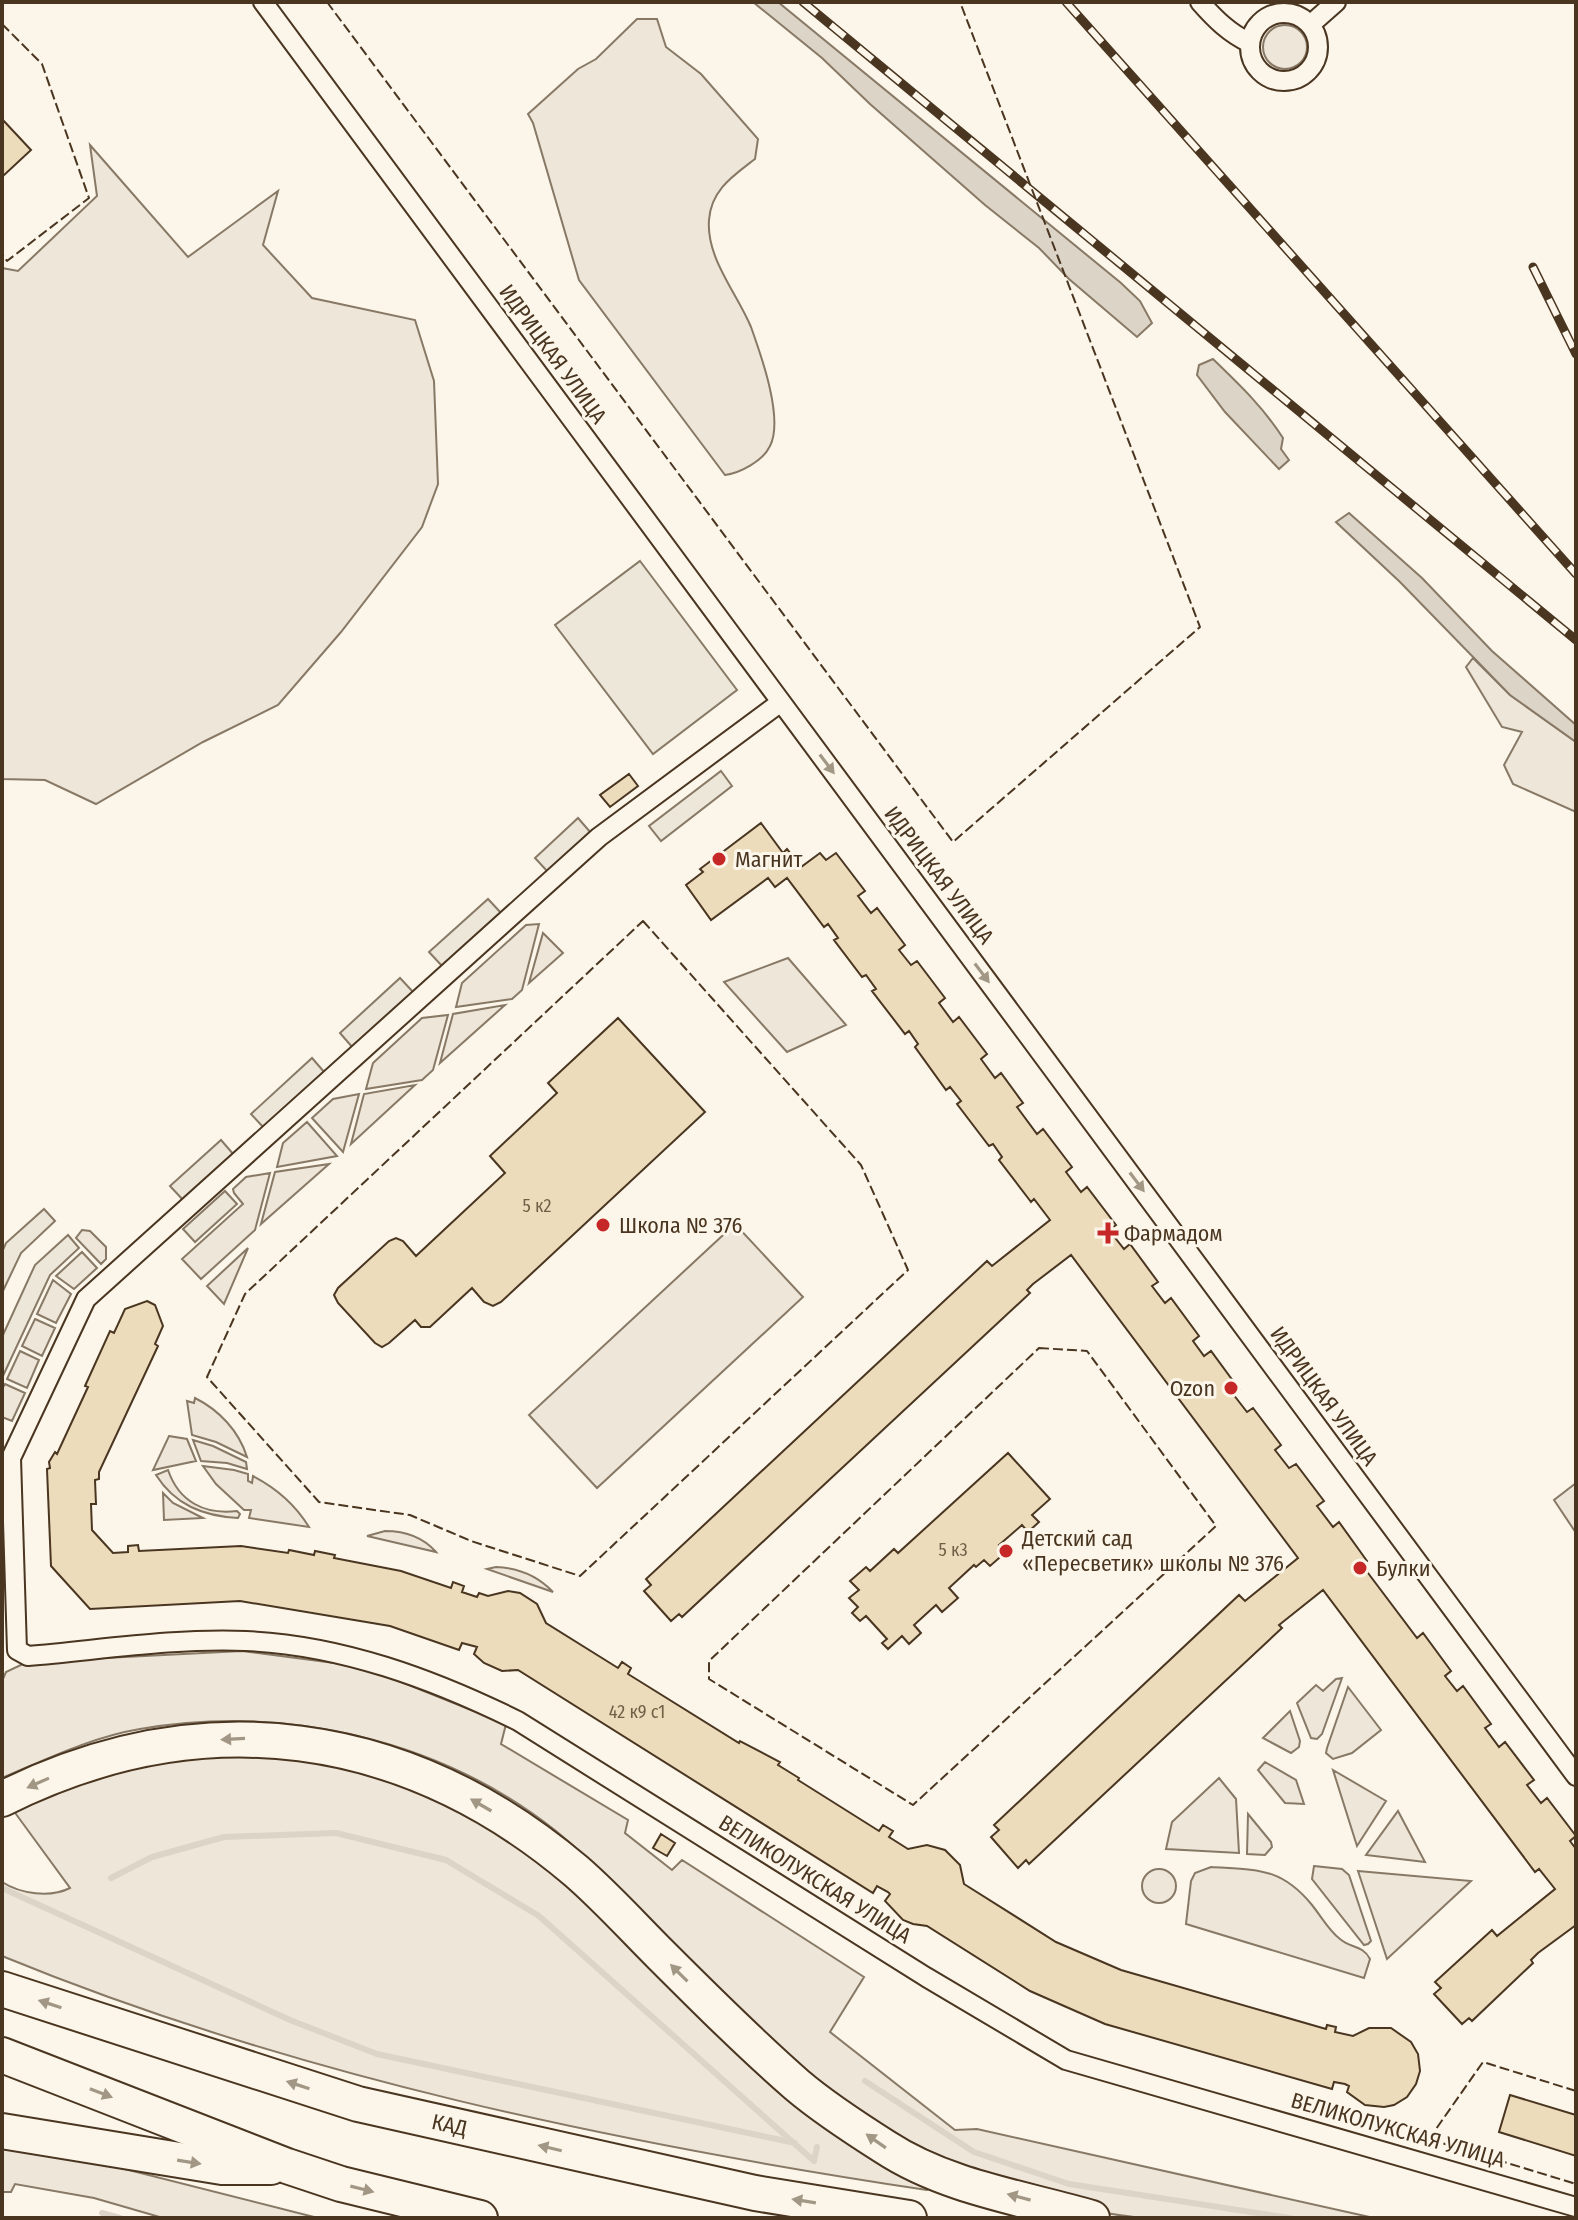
<svg xmlns="http://www.w3.org/2000/svg" width="1578" height="2220" font-family="'Fira Sans Condensed',sans-serif">
	<style>
		.green { fill: #ede6d9; stroke: #887966; stroke-width: 2 }
		.parking { fill: #ede7d9; stroke: #887966; stroke-width: 2 }
		.water { fill: #dcd4c6; stroke: #887966; stroke-width: 2 }
		.lines { fill: none; stroke-linecap: round; stroke-linejoin: round }
		.stream { stroke: #dcd4c6; stroke-width: 6 }
		.building { fill: #ecdcbc; stroke: #4a3520; stroke-width: 2 }
		.minor-casing { stroke: #4a3520; stroke-width: 22 }
		.motorway-casing { stroke: #4a3520; stroke-width: 38 }
		.minor { stroke: #fbf6e9; stroke-width: 18 }
		.motorway { stroke: #fbf6e9; stroke-width: 34 }
		.rail-casing { stroke: #4a3520; stroke-width: 9 }
		.rail { stroke: #fbf6e9; stroke-width: 6; stroke-dasharray: 18; stroke-linecap: butt }
		.fence { stroke: #4a3520; stroke-width: 2; stroke-dasharray: 10 4; stroke-linecap: butt }
		.oneway { fill: #a29684 }
		.poi-dot { fill: #c62828; stroke: #fbf6e9; stroke-width: 3 }
		.labels { text-anchor: middle; dominant-baseline: central; stroke-width: 6; stroke-linejoin: round; paint-order: stroke }
		.number-label { font-size: 18px; fill: #725f47 }
		.street-label { font-size: 22px; fill: #4a3520; stroke: #fbf6e9 }
		.poi-label { font-size: 22px; fill: #4a3520; stroke: #fbf6e9; text-anchor: start }
	</style>
	<rect width="100%" height="100%" fill="#fbf6e9"/>
	<path class="green" d="M637 19H657L666 47 701 74 758 139 755 159C733 176 711 190 709 220 706 258 737 293 751 327 761 355 784 419 770 446 763 461 740 473 725 475L579 280 533 123 528 114 578 69 596 59Z
		M1263 47a22 22 0 1 1 44 0a22 22 0 1 1-44 0Z
		M90 145 188 257 278 191 263 245 312 298 415 320 434 381 438 484 422 527 341 632 278 705 203 742 96 804 45 780 2 779V268L18 271 97 196Z
		M1473 658 1510 695 1576 742V812L1513 784 1504 765 1522 732 1502 727 1466 667Z
		M539 924 522 990 512 999 456 1007 462 983 526 925Z
		M543 933 563 953 529 983Z
		M788 958 846 1025 787 1052 724 982Z
		M505 1005 440 1063 453 1014Z
		M448 1015 433 1070 422 1080 366 1089 373 1063 422 1018Z
		M415 1085 351 1144 364 1094Z
		M359 1094 343 1152 312 1118 333 1099Z
		M307 1122 337 1156 277 1167 283 1143Z
		M329 1164 261 1224 275 1172Z
		M270 1173 255 1230 201 1279 182 1259 243 1204 234 1193 233 1189 246 1177Z
		M735 1224 803 1297 597 1488 529 1415Z
		M82 1230 90 1231 106 1247V1259L101 1264 76 1238Z
		M248 1248 224 1304 207 1286Z
		M82 1252 97 1268 74 1289 56 1276Z
		M53 1280 71 1294 56 1323 37 1314Z
		M35 1319 55 1328 42 1356 22 1346Z
		M20 1351 39 1360 27 1388 7 1379Z
		M5 1384 25 1393 12 1421 2 1417V1389Z
		M195 1398C219 1410 239 1431 247 1457L216 1442 192 1435 187 1401 194 1403Z
		M169 1436 187 1439 196 1461 153 1470Z
		M193 1440 213 1446 246 1462 247 1469 227 1463 201 1461Z
		M203 1466 234 1470 248 1474V1481L252 1483 253 1476C276 1488 295 1504 309 1527L249 1518 251 1510H244L216 1484Z
		M168 1470C179 1502 205 1515 237 1511L240 1514 238 1518C203 1516 175 1505 156 1475Z
		M1576 1483V1533L1554 1500Z
		M163 1493 173 1503 203 1518 164 1520Z
		M385 1531C405 1531 422 1536 436 1552L367 1536Z
		M496 1567C519 1568 537 1575 553 1592L487 1569Z
		M242 1651 342 1664 384 1675 506 1724 501 1744 628 1820 625 1833 672 1870 682 1860 864 1977 830 2032 955 2130 977 2129 1374 2218C1320 2218 1266 2218 1212 2218 1187 2218 1159 2220 1134 2217 1085 2211 1030 2200 984 2181 901 2148 811 2085 748 2023 683 1960 626 1888 556 1831 440 1739 285 1704 140 1729 92 1737 47 1759 2 1778V1681L6 1672 27 1662Z
		M1342 1678 1322 1734 1317 1739 1311 1738 1297 1703 1316 1685 1323 1691 1336 1679Z
		M1348 1687 1381 1730 1352 1753 1333 1759 1326 1753 1327 1748Z
		M1290 1711 1300 1741 1299 1747 1291 1753 1263 1738Z
		M235 1750 360 1764 504 1827 935 2186 927 2190C615 2143 294 2076 2 1956V1882C21 1894 50 1898 70 1888L13 1810 85 1775Z
		M1265 1762 1296 1780 1304 1804 1285 1803 1258 1770Z
		M1333 1770 1386 1801 1357 1846Z
		M1219 1778 1236 1799 1239 1853 1166 1849 1172 1822Z
		M1398 1811 1425 1862 1366 1855Z
		M1248 1814 1271 1842 1272 1847 1265 1855 1247 1854Z
		M1314 1866 1342 1869 1349 1875 1371 1941 1368 1944 1364 1945 1312 1879Z
		M1211 1867C1257 1870 1281 1867 1312 1905 1321 1916 1329 1931 1340 1939 1350 1948 1363 1945 1370 1959L1364 1978 1186 1924 1191 1881 1195 1873Z
		M1142 1886a17 17 0 1 1 34 0a17 17 0 1 1-34 0Z
		M1358 1871 1471 1881 1387 1959Z
		M2 2140 34 2146 318 2218H163L94 2198 15 2184 11 2192H2Z"/>
	<path class="parking" d="M640 561 737 690 653 754 555 625Z
		M721 771 732 786 661 841 649 826Z
		M578 818 591 833 548 872 535 858Z
		M488 899 502 914 443 967 429 952Z
		M400 978 414 993 353 1048 340 1033Z
		M312 1058 325 1073 264 1128 251 1114Z
		M221 1140 234 1155 184 1201 170 1186Z
		M225 1191 237 1204 195 1242 183 1229Z
		M44 1209 55 1221 21 1253 2 1293V1252L6 1243Z
		M68 1235 79 1248 50 1275 2 1378V1337L35 1265Z"/>
	<path class="water" d="M753 2H778L1121 283 1140 301 1152 323 1137 337 1069 279 1039 248 985 205 870 104 822 58Z
		M1213 359C1240 385 1263 407 1283 438L1281 449 1289 460 1279 469 1225 412 1197 375 1199 365Z
		M1349 513 1422 578 1492 651 1576 725V742L1510 695 1400 582 1336 522Z"/>
	<g class="lines">
		<path class="stream" d="M111 1878 152 1857 224 1837 336 1833 446 1860 539 1916 814 2161 817 2147
			M2 1888 290 2020 377 2054 795 2143
			M865 2081 974 2152 1069 2184 1290 2218
			M102 2213 120 2218"/>
	</g>
	<path class="building" d="M2 119 31 150 2 177Z
		M629 774 638 786 610 807 600 795Z
		M761 823 783 853 787 849 801 867 820 853 826 860 836 853 865 891 858 896 871 913 877 908 905 945 899 950 911 965 917 961 945 998 939 1003 953 1022 959 1017 987 1054 981 1059 995 1078 1001 1073 1023 1103 1017 1107 1037 1134 1043 1129 1072 1167 1066 1172 1081 1192 1087 1187 1116 1225 1109 1230 1124 1249 1130 1244 1158 1282 1152 1286 1165 1303 1171 1298 1199 1336 1193 1341 1204 1356 1211 1351 1239 1389 1233 1394 1247 1412 1253 1408 1281 1445 1275 1450 1289 1468 1296 1464 1324 1501 1317 1506 1333 1527 1339 1522 1367 1561 1362 1565 1417 1638 1423 1633 1451 1671 1445 1676 1457 1691 1463 1686 1491 1724 1485 1728 1499 1747 1505 1742 1534 1780 1527 1785 1541 1803 1547 1798 1576 1836 1570 1841 1576 1849V1925L1538 1953 1531 1960 1533 1963 1472 2021 1469 2018 1462 2024 1434 1994 1441 1988 1435 1982 1492 1930 1497 1936 1555 1889 1539 1869 1535 1872 1323 1590 1279 1625 1282 1628 1029 1864 1026 1860 1018 1868 991 1837 999 1830 994 1825 1239 1595 1245 1601 1298 1558 1071 1255 1033 1284 1027 1290 1030 1293 682 1617 679 1614 671 1621 644 1591 651 1585 646 1579 987 1261 992 1266 1050 1220 1034 1199 1031 1202 1028 1198 999 1160 1002 1157 993 1144 989 1146 957 1104 961 1101 950 1087 946 1090 915 1047 918 1044 909 1031 905 1034 872 991 876 989 866 975 862 977 834 940 838 938 828 924 824 927 787 878 775 887 768 878 711 920 686 885 703 872 700 869Z
		M618 1018 705 1112 501 1302 493 1306 484 1302 472 1288 430 1327H421L415 1320 389 1343 382 1347 375 1343 338 1303 334 1295 338 1288 389 1241 396 1238 403 1241 416 1256 505 1173 490 1156 557 1093 548 1083Z
		M147 1301 155 1305 163 1326 155 1344 158 1346 99 1472V1479L95 1480 96 1504H91L92 1530 113 1553 128 1552V1546L138 1545 139 1551 241 1546 288 1553 289 1550 314 1555 315 1551 335 1555 334 1558 401 1571 451 1588 453 1582 464 1586 462 1592 477 1597 479 1593 488 1596 508 1591 520 1593 537 1604 546 1623 618 1668 622 1662 631 1668 628 1674 739 1743 740 1741 780 1762 778 1765 799 1778 798 1780 879 1831 883 1825 893 1831 889 1837 908 1849 927 1845 945 1850 960 1865 964 1884 1056 1942 1121 1970 1326 2029 1327 2025 1336 2027 1335 2032 1353 2036 1369 2028H1391L1411 2042 1418 2054 1420 2071 1416 2084 1407 2097 1394 2105 1384 2107 1365 2105 1347 2092 1349 2086 1345 2084 1334 2082 1332 2089 1105 2024 1030 1991 927 1926 913 1924 903 1920 885 1901 890 1894 888 1892 877 1886 873 1893 518 1670 502 1671 484 1663 474 1654 477 1647 462 1643 459 1650 390 1626 240 1601 90 1609 51 1566 47 1469 50 1468 49 1462 55 1452 57 1454 88 1387 85 1386 110 1331 114 1333 125 1309Z
		M1008 1453 1050 1499 1032 1515 1039 1522 1028 1532 1022 1525 999 1545 1006 1552 990 1566 984 1560 976 1567 974 1565 949 1588 958 1598 942 1612 936 1605 914 1625 921 1633 909 1644 902 1636 888 1649 882 1643 887 1639 866 1616 860 1621 852 1613 858 1607 849 1598 859 1590 850 1581 866 1567 870 1571 894 1549 898 1553Z
		M661 1834 675 1843 667 1856 653 1848Z
		M1510 2095 1576 2115V2156L1499 2132Z"/>
	<g class="lines">
		<defs>
			<path id="minor" d="M263 2 1576 1776
				M1200 2C1215 19 1229 33 1250 43
				M1250 47a34 34 0 1 1 68 0a34 34 0 1 1-68 0Z
				M1310 25 1336 2
				M781 702 599 837 86 1299 11 1458 17 1650 28 1656C100 1650 173 1638 246 1641 341 1645 433 1679 518 1721L926 1977 1066 2060 1576 2207"/>
			<g id="motorway">
				<path d="M2 1799C202 1699 406 1727 576 1871 606 1897 633 1927 661 1955 705 1999 750 2044 797 2085 824 2108 855 2128 885 2147 946 2187 1023 2198 1092 2218"/>
				<path id="s1" d="M2 1989 358 2104 755 2193 909 2218"/>
				<path d="M2 2055 287 2166 341 2184 480 2218"/>
				<path d="M2 2131 222 2167H271"/>
			</g>
		</defs>
		<use href="#minor" class="minor-casing"/>
		<use href="#motorway" class="motorway-casing"/>
		<use href="#minor" class="minor"/>
		<use href="#motorway" class="motorway"/>
		<defs>
			<path id="rail" d="M803 2 1576 640
				M1066 2 1576 574
				M1533 267 1576 354"/>
		</defs>
		<use href="#rail" class="rail-casing"/>
		<use href="#rail" class="rail"/>
		<path class="fence" d="M327 2 953 842 1200 627 960 2
			M2 24 42 64 89 198 7 261 2 254
			M643 921 861 1165 908 1270 580 1576 471 1541 410 1515 319 1502 207 1377 245 1294Z
			M1039 1348 1087 1351 1216 1526 913 1805 709 1679V1661Z
			M1576 2091 1483 2062 1436 2129 1442 2143 1576 2184"/>
	</g>
	<defs><path id="oneway-solid" d="M-6-.8H1V-3.2L6.5 0L1 3.2V.8H-6Z" transform="scale(2)"/></defs>
	<g class="oneway">
		<use href="#oneway-solid" transform="translate(827 764) rotate(53)"/>
		<use href="#oneway-solid" transform="translate(982 973) rotate(53)"/>
		<use href="#oneway-solid" transform="translate(1137 1182) rotate(53)"/>
		<use href="#oneway-solid" transform="translate(233 1739) rotate(177)"/>
		<use href="#oneway-solid" transform="translate(38 1783) rotate(156)"/>
		<use href="#oneway-solid" transform="translate(481 1805) rotate(-150)"/>
		<use href="#oneway-solid" transform="translate(679 1973) rotate(-135)"/>
		<use href="#oneway-solid" transform="translate(50 2004) rotate(-162)"/>
		<use href="#oneway-solid" transform="translate(298 2085) rotate(-162)"/>
		<use href="#oneway-solid" transform="translate(101 2093) rotate(21)"/>
		<use href="#oneway-solid" transform="translate(876 2141) rotate(-145)"/>
		<use href="#oneway-solid" transform="translate(550 2148) rotate(-167)"/>
		<use href="#oneway-solid" transform="translate(189 2162) rotate(9)"/>
		<use href="#oneway-solid" transform="translate(362 2189) rotate(14)"/>
		<use href="#oneway-solid" transform="translate(1019 2197) rotate(-165)"/>
		<use href="#oneway-solid" transform="translate(804 2201) rotate(-171)"/>
	</g>
	<g class="poi-dot">
		<circle cx="719" cy="859" r="8"/>
		<circle cx="603" cy="1225" r="8"/>
		<path d="M1104 1221h8v8h8v8h-8v8h-8v-8h-8v-8h8z"/>
		<circle cx="1231" cy="1388" r="8"/>
		<circle cx="1006" cy="1551" r="8"/>
		<circle cx="1360" cy="1568" r="8"/>
	</g>
	<g class="labels">
		<g class="number-label">
			<text x="537" y="1206">5 к2</text>
			<text x="953" y="1550">5 к3</text>
			<text x="637" y="1712">42 к9 с1</text>
		</g>
		<g class="street-label">
			<text transform="translate(553 354) rotate(54)">ИДРИЦКАЯ УЛИЦА</text>
			<text transform="translate(939 875) rotate(53)">ИДРИЦКАЯ УЛИЦА</text>
			<text transform="translate(1324 1396) rotate(54)">ИДРИЦКАЯ УЛИЦА</text>
			<text transform="translate(815 1879) rotate(32)">ВЕЛИКОЛУКСКАЯ УЛИЦА</text>
			<text stroke="none"><textPath href="#s1" startOffset="468">КАД</textPath></text>
			<text transform="translate(1398 2130) rotate(16)">ВЕЛИКОЛУКСКАЯ УЛИЦА</text>
		</g>
		<g class="poi-label">
			<text x="735" y="859">Магнит</text>
			<text x="619" y="1225">Школа № 376</text>
			<text x="1124" y="1233">Фармадом</text>
			<text x="1215" y="1388" text-anchor="end">Ozon</text>
			<text x="1022" y="1538">Детский сад<tspan x="1022" dy="25">«Пересветик» школы № 376</tspan></text>
			<text x="1376" y="1568">Булки</text>
		</g>
	</g>
	<rect width="1578" height="2220" fill="none" stroke="#4a3520" stroke-width="8"/>
</svg>
